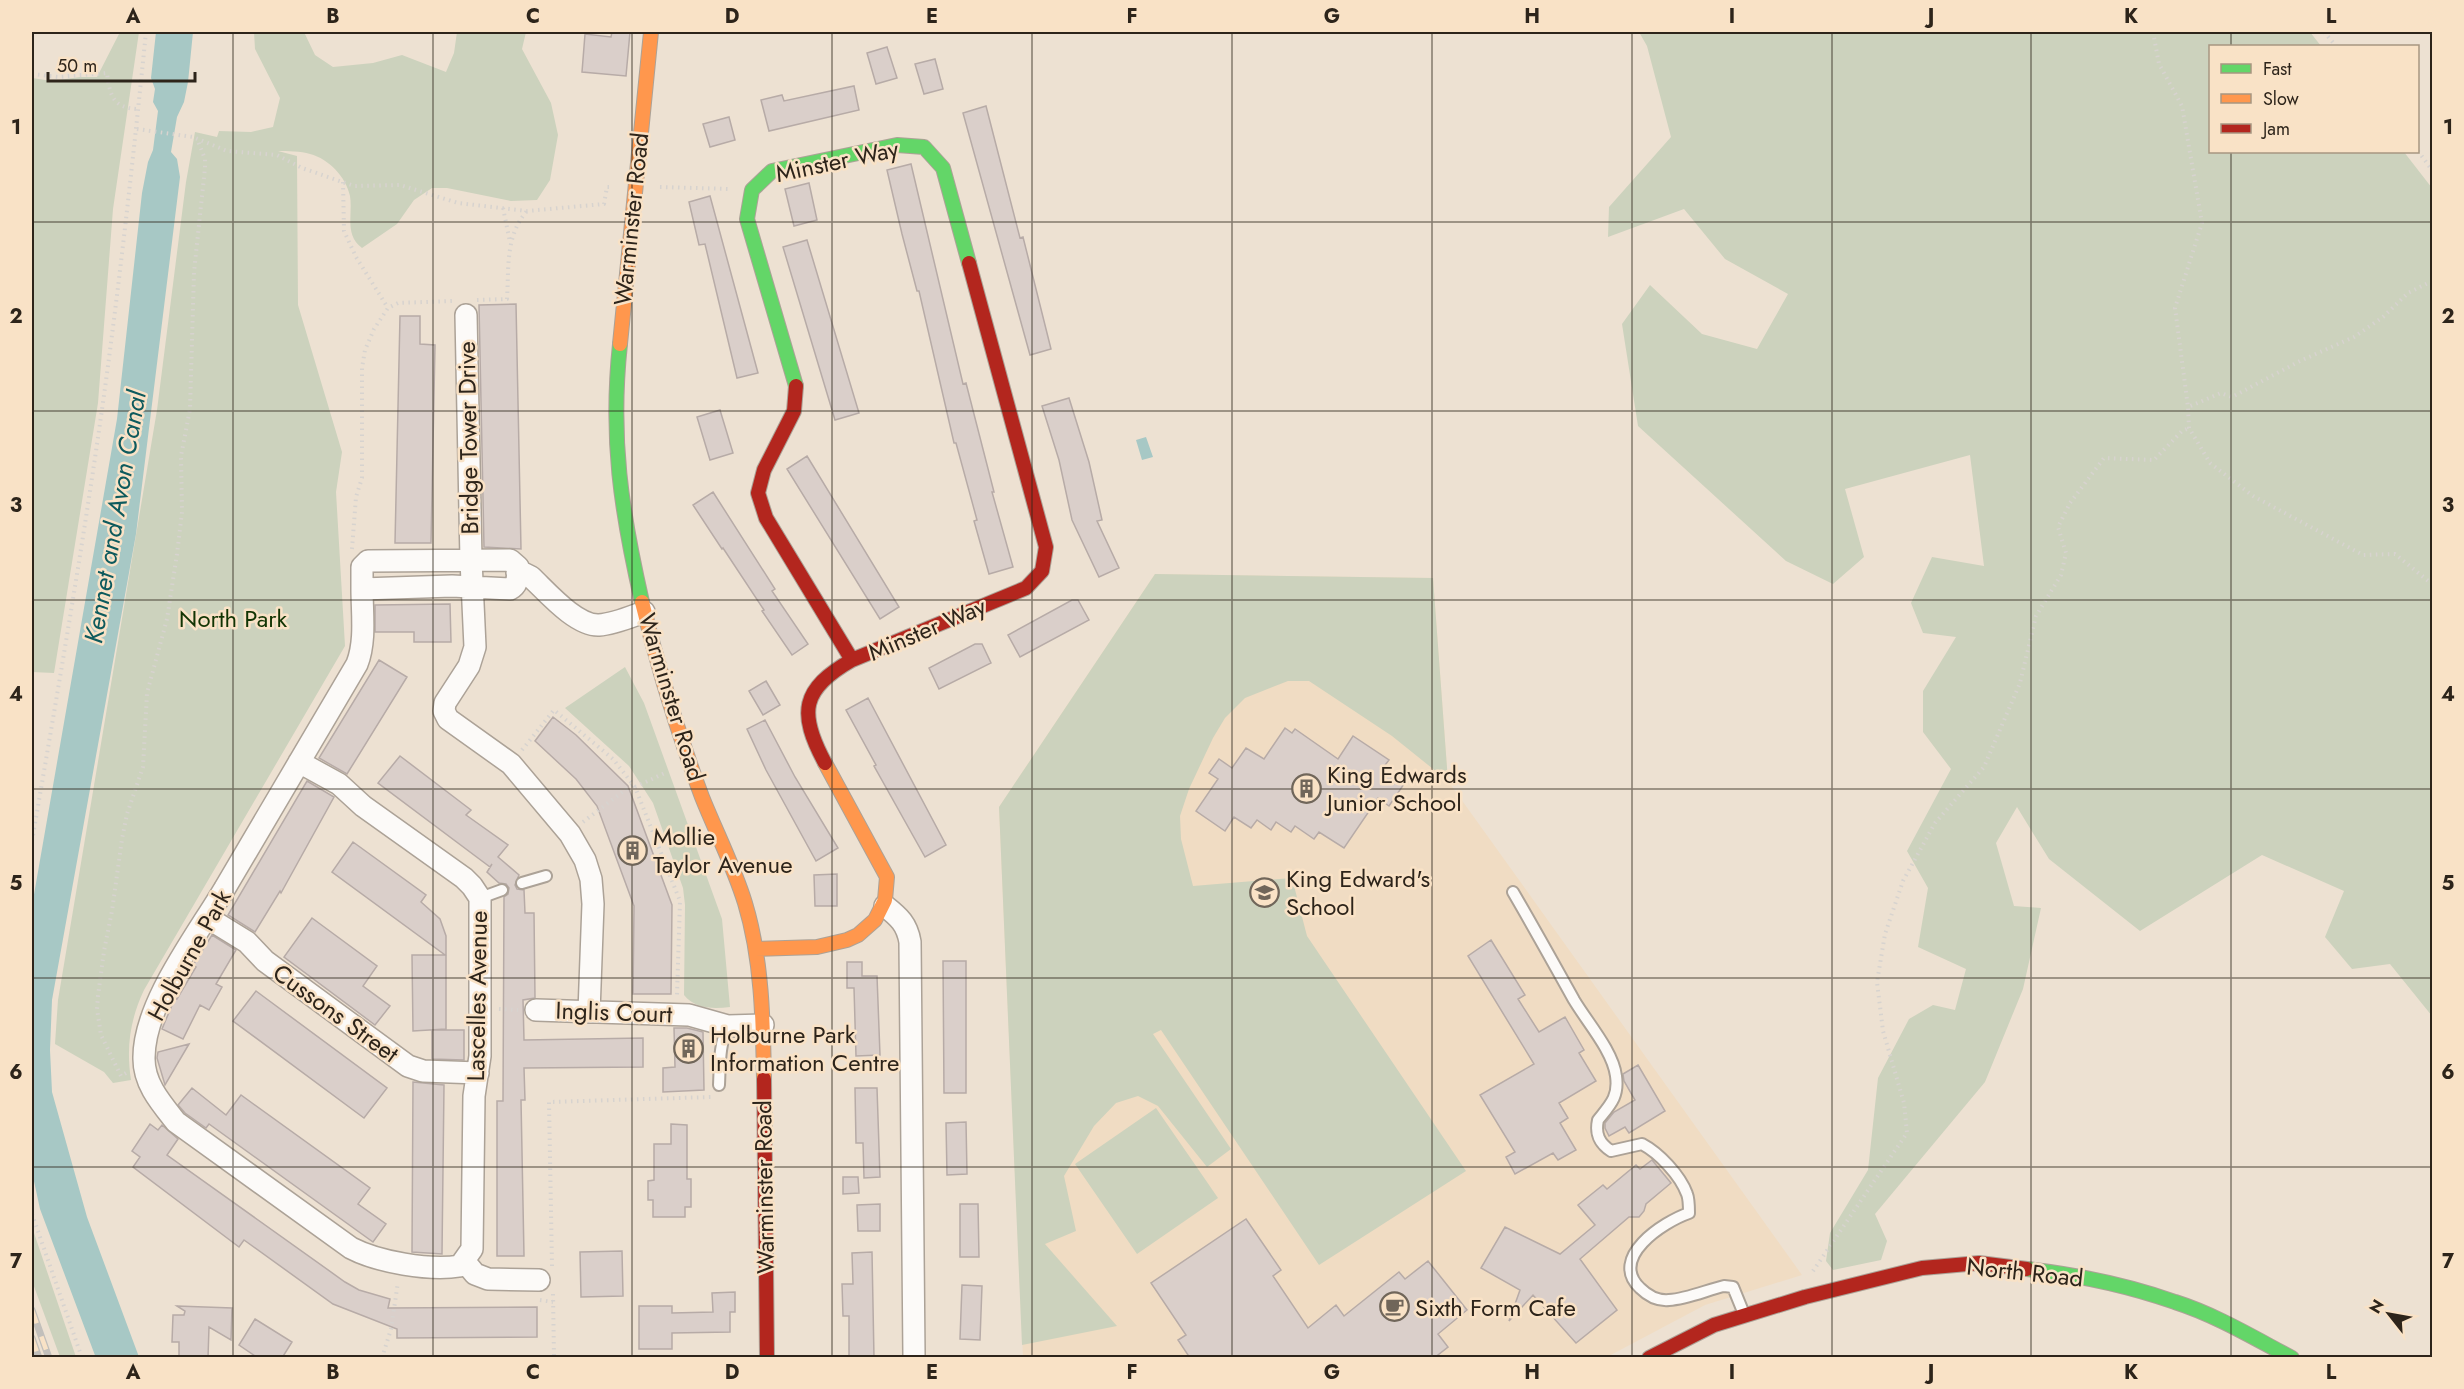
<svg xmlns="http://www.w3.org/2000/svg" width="2464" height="1389" font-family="Jost,sans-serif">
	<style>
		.built { fill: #f0dcc3 }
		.green { fill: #ccd2bd }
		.water { fill: #a7c8c5 }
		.building { fill: #dacfca; stroke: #b7aba7; stroke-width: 1.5 }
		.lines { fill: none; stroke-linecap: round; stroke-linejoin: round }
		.lane-casing { stroke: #aca297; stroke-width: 14 }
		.street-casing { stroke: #aca297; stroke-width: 24 }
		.fast-casing { stroke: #aca297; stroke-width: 16 }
		.slow-casing { stroke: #aca297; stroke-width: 16 }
		.jam-casing { stroke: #aca297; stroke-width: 16 }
		.path { stroke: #d7d3cf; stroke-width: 4; stroke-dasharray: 1.5 4.5; stroke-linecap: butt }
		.lane { stroke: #fcfaf8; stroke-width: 10 }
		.street { stroke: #fcfaf8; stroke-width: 21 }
		.fast { stroke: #63d668; stroke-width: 14 }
		.slow { stroke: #ff974d; stroke-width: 14 }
		.jam { stroke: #b3261e; stroke-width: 14 }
		.rail-casing { stroke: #c2bfbb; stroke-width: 7 }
		.rail { stroke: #f9e2c6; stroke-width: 4.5; stroke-dasharray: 14; stroke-linecap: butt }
		.grid { fill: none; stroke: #2d241a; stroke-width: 1.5; stroke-opacity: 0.55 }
		.labels { text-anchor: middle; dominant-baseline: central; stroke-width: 5; stroke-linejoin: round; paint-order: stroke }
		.street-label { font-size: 24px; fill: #2d241a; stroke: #f9e2c6 }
		.park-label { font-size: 24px; fill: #113403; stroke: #f9e2c6 }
		.poi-label { font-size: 24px; fill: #2d241a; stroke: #f9e2c6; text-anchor: start }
		.water-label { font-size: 26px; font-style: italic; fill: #0d5a5d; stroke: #f9e2c6 }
		.neatline { fill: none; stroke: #2d241a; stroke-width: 2 }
		.grid-label { font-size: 20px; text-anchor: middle; font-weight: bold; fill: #2d241a }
	</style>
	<rect width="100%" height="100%" fill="#ede1d2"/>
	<path class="built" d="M1155 574 1433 578 1448 781 1802 1275 1705 1305 1607 1357H1023L999 807Z"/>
	<path class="green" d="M120 32H139L113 209 98 403 54 673 32 672V78L52 81 80 77H97Z
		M254 32H304L315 55 333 67 373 63 402 55 446 72 454 53 457 32H526L522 49 551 103 558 135 550 180 537 200 511 201 447 188H432L414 200 397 224 362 248C344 235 353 214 350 196 346 177 329 159 310 154 301 151 287 151 278 151L297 156 298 305 342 452 336 492 345 646 144 990C130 1020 126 1047 131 1080L113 1083 104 1072 55 1044 58 1000 157 410 186 182 195 132 217 137 219 131 251 132 273 127 280 98 255 49Z
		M1639 32H2310L2321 46H2210V152H2404L2432 188V1016L2390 964 2352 969 2325 937 2344 891 2262 855 2140 931 2049 859 2017 807 1996 843 2014 906 2041 908 2023 989 1985 1082 1875 1214 1887 1241 1881 1260 1833 1270 1826 1261 1830 1233 1868 1170 1878 1078 1909 1019 1933 1005 1955 1010 1966 969 1918 947 1928 888 1907 851 1951 769 1923 732V691L1956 637 1923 633 1911 603 1932 557 1984 566 1970 455 1845 489 1864 557 1833 584 1786 561 1638 426 1622 324 1650 285 1702 334 1757 349 1788 294 1725 259 1684 209 1608 237 1609 207 1671 137 1647 46Z
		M1155 574 1433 578 1448 781 1392 736 1309 681H1288L1245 698 1225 718 1213 738 1189 789 1180 816 1181 839 1193 886 1292 878 1307 936 1466 1171 1319 1265 1161 1030 1153 1034 1231 1149 1207 1167 1158 1106 1138 1096 1116 1103 1094 1126 1064 1176 1076 1231 1045 1244 1117 1326 1022 1345 999 807Z
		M625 667 644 703 722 919 730 1007C713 1009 695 1009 684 995L685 905 683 888 653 803 629 766 565 708Z
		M1156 1108 1218 1198 1137 1254 1075 1164Z
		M32 1227 76 1357H60L32 1281Z"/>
	<path class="water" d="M156 32H193L188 82 184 102 177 117 171 152 177 159 180 177 136 534 52 1000 50 1050 52 1092 87 1217 139 1357 96 1358 40 1209 32 1172V906L117 419 142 193 148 162 153 150 158 111 153 102 155 89 151 78Z
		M1146 437 1153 457 1142 460 1136 440Z"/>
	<path class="building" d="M612 32H630L626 76 582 72 585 34 611 37Z
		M887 47 897 78 876 84 867 53Z
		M935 59 943 89 924 94 915 64Z
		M854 86 859 110 769 131 761 100 782 95 784 101Z
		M986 106 1020 238 1023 237 1051 349 1030 355 963 113Z
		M729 117 735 140 710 147 703 124Z
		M911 164 963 384 966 383 994 492H992L1013 567 989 574 974 521 977 520 956 443H954L919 291H917L902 234 887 170Z
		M809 183 817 220 794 226 785 189Z
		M710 196 758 373 737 378 705 244 699 245 689 202Z
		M807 240 859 413 835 420 783 247Z
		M516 304 521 549 484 547 479 305Z
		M400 316H420V344L435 345 431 543H395Z
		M1069 398 1089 462 1102 520 1097 521 1119 568 1099 577 1072 520 1059 460 1042 406Z
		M720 410 733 453 710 460 697 417Z
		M807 456 899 607 880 619 787 469Z
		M713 492 775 589 772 591 808 644 792 655 762 611 764 610 723 548 722 549 693 505Z
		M1072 600H1078L1089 620 1020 657 1008 635Z
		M450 604 451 642H414V632H375V605Z
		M975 644H982L991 663 939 689 929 668Z
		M379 660 407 677 347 774 319 758Z
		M766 681 780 705 763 715 749 691Z
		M868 698 946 845 925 857 874 766 876 765 846 710Z
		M553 717 576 735 628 786 672 905 671 994H633L634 906 597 806 576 779 535 741Z
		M765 720 795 777 838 848 816 861 766 770 747 729Z
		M1285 728 1292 733 1295 729 1338 759 1353 736 1389 760 1382 769 1404 784 1389 806 1378 798 1344 848 1319 832 1314 839 1295 826 1291 832 1276 822 1271 830 1257 820 1251 828 1234 817 1225 831 1196 811 1218 779 1209 773 1219 759 1232 768 1246 748 1264 759Z
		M400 756 471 810 466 815 508 845 498 857 519 875 515 885 517 889 524 890 525 913H534L535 998 523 1000 524 1040 643 1038V1067L524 1068 525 1100H521L524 1256H497V1101H503L504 897 508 894 509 888 506 884 499 883 487 872 492 864 490 867 378 783Z
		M307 781 334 797 281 893 280 891 255 932 228 915Z
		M353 842 426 895 421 902 440 919 446 936V1029L413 1031 412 955H445L332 872Z
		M837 874V906H815L814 875Z
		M312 918 377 966 363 986 390 1006 375 1025 284 957Z
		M212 935 236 950 216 984 222 987 209 1010 200 1005 183 1039 162 1029 175 998 177 999 196 967 193 965Z
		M1491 940 1525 995 1518 999 1539 1032 1565 1017 1584 1050 1579 1053 1596 1081 1559 1103 1568 1118 1560 1123 1576 1150 1558 1160 1553 1153 1515 1174 1506 1157 1515 1152 1480 1095 1534 1064 1468 956Z
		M943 961H966V1093H944Z
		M847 962H862V976H877L880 1055 856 1056 854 988H847Z
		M256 991 387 1088 364 1118 233 1021Z
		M674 1028H687L703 1032 704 1090 663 1092V1068L675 1067Z
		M432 1030H464V1060L432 1059Z
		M189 1044 165 1085 157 1058 158 1052Z
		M1638 1065 1665 1111 1629 1133 1625 1127 1609 1136 1605 1128V1123L1614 1112 1635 1100 1624 1081 1623 1074Z
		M413 1082 444 1085 442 1254 412 1252Z
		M192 1088 226 1115 241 1095 370 1188 358 1204 386 1224 373 1242 209 1124 206 1128 185 1113 178 1105Z
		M855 1088H877L880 1177 864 1178 863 1143H856Z
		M966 1122 967 1174 947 1175 946 1123Z
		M150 1124 158 1130 162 1125 178 1139 167 1155 345 1282 359 1290 390 1299 388 1308 537 1307V1337L397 1338V1329L333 1304 244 1240 239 1247 133 1167 140 1157 132 1151Z
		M671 1124 687 1125V1179H691V1207H685V1217H653V1200H648V1181L654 1180V1144H671Z
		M1652 1160 1671 1183 1646 1204 1644 1211 1639 1217H1629L1580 1259 1617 1310 1576 1343 1533 1295 1509 1321 1520 1290 1481 1268 1505 1227 1560 1254 1595 1225 1578 1205 1603 1185 1607 1189 1636 1165 1640 1169Z
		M843 1177H858L859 1193 843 1194Z
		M880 1204V1231H858L857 1205Z
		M960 1204H978L979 1257H960Z
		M1246 1219 1281 1270 1273 1276 1308 1328 1336 1305 1344 1316 1399 1272 1405 1279 1428 1261 1467 1310 1438 1334 1448 1347 1434 1358H1190L1178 1340 1186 1335 1151 1283Z
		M622 1251 623 1296 581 1297 580 1252Z
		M872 1252 874 1358H849V1316H843L842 1284H853L852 1253Z
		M962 1285 982 1286 980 1340 960 1339Z
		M735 1292V1312H730V1332L672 1333V1349H639V1306H672V1313L713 1312 712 1293Z
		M177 1306 232 1308 231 1340 209 1327 208 1358H179V1342H172L173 1315H184L185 1311Z
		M255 1319 292 1342 282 1358H258L239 1345Z"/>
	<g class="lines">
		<defs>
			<path id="lane" d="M522 883 546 876
				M1513 892C1534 928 1554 964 1574 1000 1587 1022 1613 1051 1616 1076 1619 1097 1610 1105 1598 1120 1595 1134 1599 1143 1611 1151L1642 1144C1659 1153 1680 1175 1687 1194 1689 1199 1689 1208 1689 1213 1663 1222 1608 1258 1640 1288 1648 1296 1658 1301 1669 1300 1687 1299 1707 1290 1724 1286L1733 1287 1744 1314
				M480 898 502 890
				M719 1085C720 1065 719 1044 728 1026"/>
			<path id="street" d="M466 315 471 560 475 647 469 666 445 703 444 711 448 719 511 764 570 834 585 860 591 879 593 904 589 1012
				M510 560 518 567C517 577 519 584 510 589L452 586 362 589V567L368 561Z
				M517 573H523L531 577C547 592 576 626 599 625 614 624 630 617 644 612
				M299 762 339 784 363 806 464 878 472 886 480 898V1056L474 1096 472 1249 460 1266C429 1271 378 1262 351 1248L176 1122C161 1103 144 1084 144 1059 143 1004 198 934 225 888 269 813 313 738 357 664 366 641 362 613 362 589
				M885 906C899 917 907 924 910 942L914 1356
				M208 918 247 942 265 961 408 1066 423 1071 478 1073
				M536 1010 689 1015 728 1026 763 1025
				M465 1262 475 1274 488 1279 539 1280"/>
			<path id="fast" d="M620 344C610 438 621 510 642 602
				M796 386 747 219 752 190 772 171 897 145 924 147 943 168 969 263
				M2027 1269C2078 1275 2127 1285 2175 1302 2216 1315 2254 1338 2292 1358"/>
			<path id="slow" d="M620 344 651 32
				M642 602C658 668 678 733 702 797 716 832 734 867 745 903 762 959 763 1020 764 1079
				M756 949 817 947 847 940 858 935 875 920 885 900 887 877 825 763"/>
			<path id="jam" d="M796 386 794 411 764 470 758 493 766 518 852 660C801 689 798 713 825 763
				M852 660 1026 588 1042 571 1046 547 969 263
				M764 1079 767 1358
				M1649 1358 1714 1325 1805 1297 1922 1268 1979 1263 2027 1269"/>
		</defs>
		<use href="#lane" class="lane-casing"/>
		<use href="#street" class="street-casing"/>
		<use href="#fast" class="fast-casing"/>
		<use href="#slow" class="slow-casing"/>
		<use href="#jam" class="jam-casing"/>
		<path class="path" d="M2153 32 2159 64 2182 106 2202 223 2175 308 2188 407
			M2324 32 2336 46
			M32 74 58 77 107 73C110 96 113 108 138 109
			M137 129 193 137 227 151 277 155 302 168 354 186 400 185 458 203 527 211 604 204 607 187H611
			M2418 151 2432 170
			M343 182 344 231 356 257 388 308
			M660 187 730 189
			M503 208 510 242
			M2432 281 2408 293 2383 317 2354 337 2300 361 2232 397 2221 393 2188 407 2189 428 2210 463 2253 496 2363 555 2395 554 2432 584
			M477 300 507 299C509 268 505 236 527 211
			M352 549 356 497 362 478V368L365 350 374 329 388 308 398 303 452 301
			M522 750 554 710 613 759 635 787 680 901 677 995
			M635 787 667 772
			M583 822 633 784
			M32 841C58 690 84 540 105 388 121 270 134 151 146 32
			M499 1009 518 1010
			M126 1073 121 1076 101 1035 97 1009 98 996 104 951 112 911 122 839 127 814 143 767 147 693 167 619 177 554 182 512 181 456 190 409 194 272 205 168V159L198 141
			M32 1214 82 1358
			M552 1266 549 1102 711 1097
			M1813 1271 1907 1133 1904 1103 1883 1031 1877 982 1885 934 1903 881 1935 823 1984 767 2020 683 2036 616 2061 575 2066 553 2058 527 2070 503 2104 458 2154 460 2182 431 2189 428
			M553 1294 554 1358
			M540 1300 553 1302
			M382 1358 391 1329 398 1282"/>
		<use href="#lane" class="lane"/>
		<use href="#street" class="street"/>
		<use href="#fast" class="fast"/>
		<use href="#slow" class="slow"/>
		<use href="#jam" class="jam"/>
		<defs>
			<path id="rail" d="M32 1310 49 1358
				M32 1338 39 1358"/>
		</defs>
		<use href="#rail" class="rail-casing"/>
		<use href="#rail" class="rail"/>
	</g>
	<path class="grid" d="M233 32V1358M433 32V1358M632 32V1358M832 32V1358M1032 32V1358M1232 32V1358M1432 32V1358M1632 32V1358M1832 32V1358M2031 32V1358M2231 32V46M2231 152V1358M32 222H2432M32 411H2432M32 600H2432M32 789H2432M32 978H2432M32 1167H2432"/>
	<defs>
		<symbol id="building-ring" viewBox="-11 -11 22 22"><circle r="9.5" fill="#f9e2c6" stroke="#70665a" stroke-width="1.5"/><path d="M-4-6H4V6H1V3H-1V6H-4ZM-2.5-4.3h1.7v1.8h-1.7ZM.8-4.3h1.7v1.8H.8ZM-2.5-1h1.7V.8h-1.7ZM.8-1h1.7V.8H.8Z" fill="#70665a"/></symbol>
		<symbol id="school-ring" viewBox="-11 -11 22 22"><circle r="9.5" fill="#f9e2c6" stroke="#70665a" stroke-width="1.5"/><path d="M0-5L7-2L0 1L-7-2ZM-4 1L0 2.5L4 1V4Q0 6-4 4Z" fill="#70665a"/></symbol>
		<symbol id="cafe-ring" viewBox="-11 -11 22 22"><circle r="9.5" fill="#f9e2c6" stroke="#70665a" stroke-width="1.5"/><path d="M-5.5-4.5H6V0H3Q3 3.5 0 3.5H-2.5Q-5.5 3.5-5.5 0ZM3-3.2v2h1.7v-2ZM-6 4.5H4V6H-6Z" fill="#70665a"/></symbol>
	</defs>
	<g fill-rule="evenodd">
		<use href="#building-ring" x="1290" y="772" width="33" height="33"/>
		<use href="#building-ring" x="616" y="834" width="33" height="33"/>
		<use href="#school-ring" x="1248" y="876" width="33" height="33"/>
		<use href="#building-ring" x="672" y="1032" width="33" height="33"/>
		<use href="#cafe-ring" x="1378" y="1290" width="33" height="33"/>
	</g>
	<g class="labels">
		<g class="street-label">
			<text transform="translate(837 161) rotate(-12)">Minster Way</text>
			<text transform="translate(631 219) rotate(-84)">Warminster Road</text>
			<text transform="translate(468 438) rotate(-91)">Bridge Tower Drive</text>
			<text transform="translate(927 629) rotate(-23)">Minster Way</text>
			<text transform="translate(672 697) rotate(73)">Warminster Road</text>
			<text transform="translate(189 955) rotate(-61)">Holburne Park</text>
			<text transform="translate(477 996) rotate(-89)">Lascelles Avenue</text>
			<text transform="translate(614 1012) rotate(2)">Inglis Court</text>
			<text transform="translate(336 1013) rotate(36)">Cussons Street</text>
			<text transform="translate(764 1187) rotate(-91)">Warminster Road</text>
			<text transform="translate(2025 1272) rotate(6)">North Road</text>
		</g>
		<g class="park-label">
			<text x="233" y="618">North Park</text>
		</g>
		<g class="poi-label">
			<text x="1327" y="774">King Edwards<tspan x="1327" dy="28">Junior School</tspan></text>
			<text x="653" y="836">Mollie<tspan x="653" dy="28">Taylor Avenue</tspan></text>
			<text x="1286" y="878">King Edward's<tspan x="1286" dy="28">School</tspan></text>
			<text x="710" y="1034">Holburne Park<tspan x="710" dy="28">Information Centre</tspan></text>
			<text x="1415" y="1307">Sixth Form Cafe</text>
		</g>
		<g class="water-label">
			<text transform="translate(115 517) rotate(-80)">Kennet and Avon Canal</text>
		</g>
	</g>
	<rect width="2464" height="1389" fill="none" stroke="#f9e2c6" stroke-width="66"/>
	<rect x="2209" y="45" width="210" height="108" fill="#f9e2c6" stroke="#a79681" stroke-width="1.5"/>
	<rect x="2221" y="64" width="30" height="9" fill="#63d668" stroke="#a79681" stroke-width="1.5"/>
	<text x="2263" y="75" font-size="18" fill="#2d241a">Fast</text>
	<rect x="2221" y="94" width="30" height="9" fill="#ff974d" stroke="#a79681" stroke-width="1.5"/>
	<text x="2263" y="105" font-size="18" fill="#2d241a">Slow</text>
	<rect x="2221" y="124" width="30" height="9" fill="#b3261e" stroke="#a79681" stroke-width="1.5"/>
	<text x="2263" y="135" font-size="18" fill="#2d241a">Jam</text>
	<g transform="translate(2389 1314) rotate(301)" stroke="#f9e2c6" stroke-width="4.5" paint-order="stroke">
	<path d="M0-4.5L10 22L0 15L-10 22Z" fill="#2d241a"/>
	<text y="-9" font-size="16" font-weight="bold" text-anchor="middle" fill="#2d241a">N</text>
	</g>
	<path d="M48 72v9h147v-9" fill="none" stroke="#2d241a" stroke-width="3"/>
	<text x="57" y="72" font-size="18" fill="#2d241a" stroke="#f9e2c6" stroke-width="4.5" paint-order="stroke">50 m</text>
	<rect x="33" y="33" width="2398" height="1323" class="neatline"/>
	<g class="grid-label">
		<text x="133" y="23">A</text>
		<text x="333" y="23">B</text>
		<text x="533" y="23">C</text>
		<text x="732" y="23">D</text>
		<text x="932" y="23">E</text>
		<text x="1132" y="23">F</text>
		<text x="1332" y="23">G</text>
		<text x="1532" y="23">H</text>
		<text x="1732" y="23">I</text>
		<text x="1931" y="23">J</text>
		<text x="2131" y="23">K</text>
		<text x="2331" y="23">L</text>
		<text x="16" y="134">1</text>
		<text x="2448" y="134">1</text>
		<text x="16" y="323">2</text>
		<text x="2448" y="323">2</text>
		<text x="16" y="512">3</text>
		<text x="2448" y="512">3</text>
		<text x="16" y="701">4</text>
		<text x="2448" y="701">4</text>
		<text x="16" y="890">5</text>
		<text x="2448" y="890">5</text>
		<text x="16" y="1079">6</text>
		<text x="2448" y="1079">6</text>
		<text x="16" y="1268">7</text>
		<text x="2448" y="1268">7</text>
		<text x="133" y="1379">A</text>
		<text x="333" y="1379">B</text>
		<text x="533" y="1379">C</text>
		<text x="732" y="1379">D</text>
		<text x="932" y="1379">E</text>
		<text x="1132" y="1379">F</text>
		<text x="1332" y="1379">G</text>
		<text x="1532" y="1379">H</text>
		<text x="1732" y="1379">I</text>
		<text x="1931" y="1379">J</text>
		<text x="2131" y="1379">K</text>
		<text x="2331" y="1379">L</text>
	</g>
</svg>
